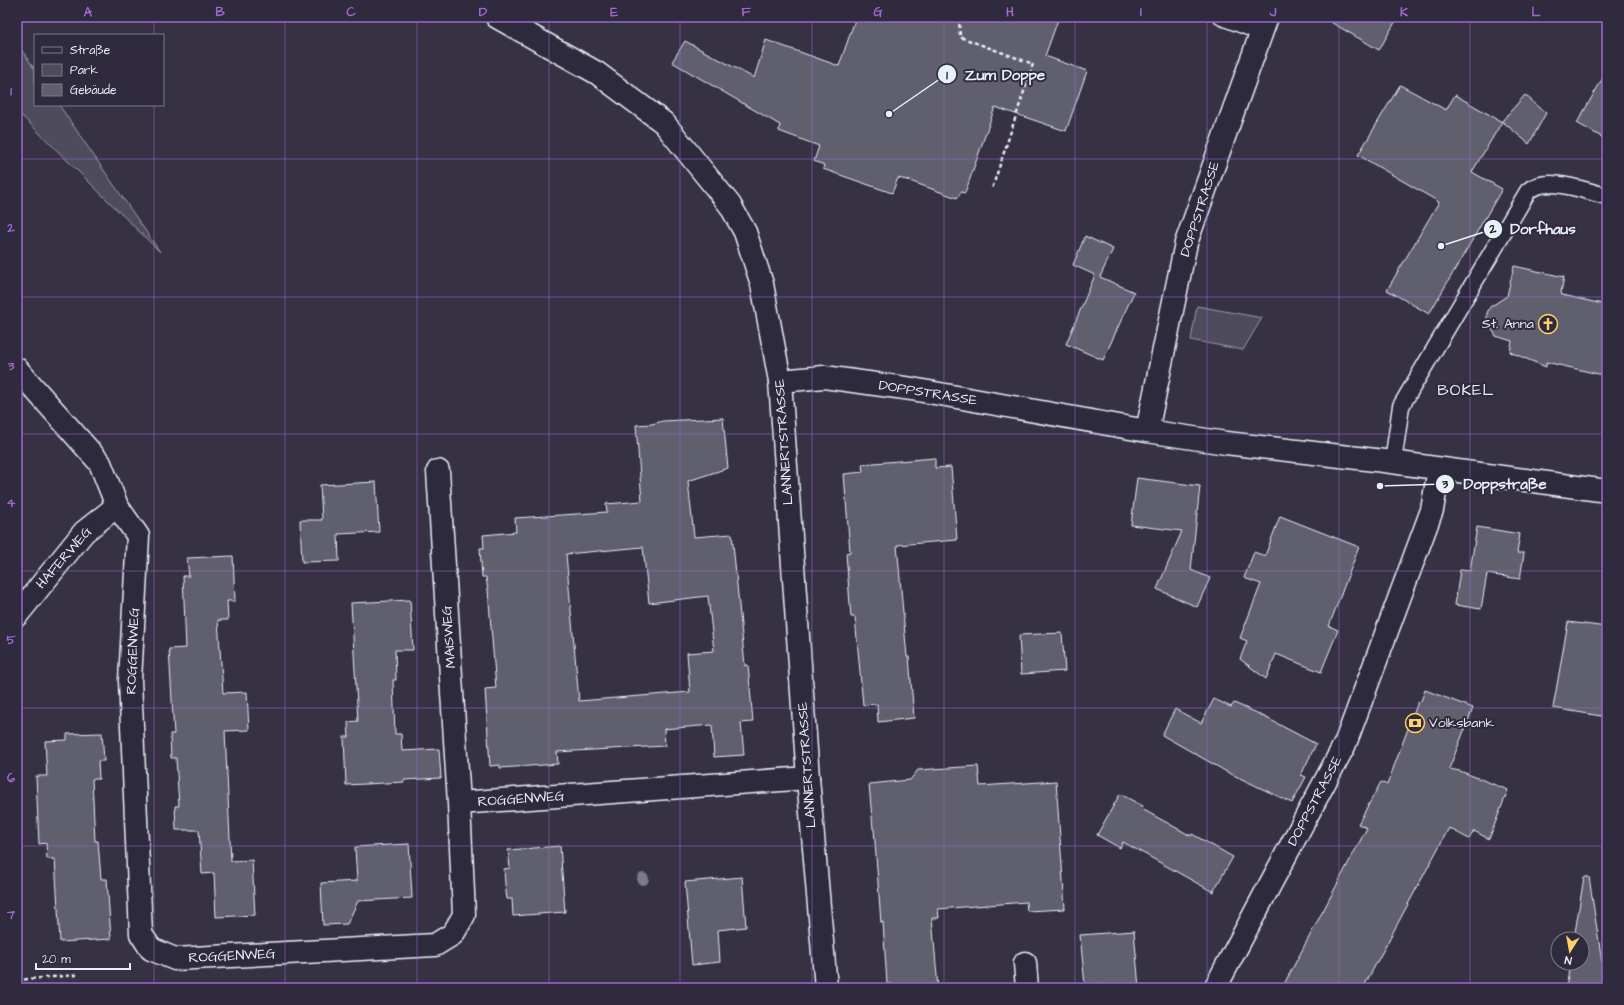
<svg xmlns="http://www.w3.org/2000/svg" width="1624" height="1005" font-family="'Architects Daughter',sans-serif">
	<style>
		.green { fill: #4d4b5c; stroke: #9a9eaa }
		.building { fill: #605e6e; stroke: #e8f1f8; fill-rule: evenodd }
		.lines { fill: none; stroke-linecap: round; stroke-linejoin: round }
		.service-casing { stroke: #e8f1f8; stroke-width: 19 }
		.minor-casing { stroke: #e8f1f8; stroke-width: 25 }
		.tertiary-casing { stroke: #e8f1f8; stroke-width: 25 }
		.path { stroke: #e8f1f8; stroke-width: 2.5; stroke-dasharray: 4 3; stroke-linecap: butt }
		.service { stroke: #2f2a3d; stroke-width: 16 }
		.minor { stroke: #2f2a3d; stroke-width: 22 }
		.tertiary { stroke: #2f2a3d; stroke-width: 22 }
		.tree { fill: #7a7b89 }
		.grid { fill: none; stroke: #9c67d0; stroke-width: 1; stroke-opacity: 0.55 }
		.labels { text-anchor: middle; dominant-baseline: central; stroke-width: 4; stroke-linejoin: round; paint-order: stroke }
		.street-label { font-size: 14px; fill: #e8f1f8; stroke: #2f2a3d }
		.poi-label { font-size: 14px; fill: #e8f1f8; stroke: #2f2a3d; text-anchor: end }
		.quarter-label { font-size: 16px; letter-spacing: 1px; fill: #e8f1f8; stroke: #2f2a3d }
		.leader { fill: none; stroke: #e8f1f8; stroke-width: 1.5 }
		.callout-dot { fill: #e8f1f8; stroke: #2f2a3d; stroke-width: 1.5 }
		.mark-label { font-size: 12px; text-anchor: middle; font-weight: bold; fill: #111 }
		.callout-label { font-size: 15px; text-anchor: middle; font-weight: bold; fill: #e8f1f8; stroke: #2f2a3d; stroke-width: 4; stroke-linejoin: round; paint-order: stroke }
		.neatline { fill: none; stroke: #9c67d0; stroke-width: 1.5 }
		.grid-label { font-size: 13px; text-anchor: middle; font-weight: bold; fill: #9c67d0 }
	</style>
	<rect width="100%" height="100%" fill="#363244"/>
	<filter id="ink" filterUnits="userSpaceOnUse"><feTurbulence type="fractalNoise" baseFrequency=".025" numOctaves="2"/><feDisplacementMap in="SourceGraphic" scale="8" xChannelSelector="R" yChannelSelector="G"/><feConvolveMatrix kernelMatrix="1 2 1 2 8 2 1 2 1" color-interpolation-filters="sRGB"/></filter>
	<g filter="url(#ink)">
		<path class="green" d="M17 43 35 70V105H59L160 252 17 111Z
			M1197 306 1262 318 1243 350 1191 340Z"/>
		<path class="building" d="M856 17H1059L1045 56 1087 71 1066 131 995 107 965 193 961 192 957 198 907 180 898 178 892 193 823 169 824 165 814 161 819 146 779 131 780 125 672 62 685 41 754 78 766 40 839 66Z
			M1322 17H1398L1379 50Z
			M1607 71V140L1577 123Z
			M1400 85 1446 110 1455 95 1502 122 1472 172 1502 189 1429 314 1387 290 1439 202 1358 155Z
			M1525 95 1546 113 1529 144 1502 121Z
			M1085 236 1113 249 1100 277 1134 292 1103 360 1066 344 1095 275 1073 265Z
			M1514 266 1564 277 1561 292 1562 295 1607 305V376L1546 362V367L1510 352 1512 341 1496 336 1487 321V313L1490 307 1507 296Z
			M723 418 728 468 688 481 694 537 732 534 745 666 748 665 753 722 741 723 744 755 714 757 712 725 664 729 665 746 557 752 558 764 500 768V765L490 766 485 689 496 688 488 590 486 577H482L480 548H484L483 535 516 532 515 518 607 512 606 504 642 501 636 425 652 424 663 421ZM643 547 649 603 708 596 714 651 687 653 690 692 579 701 566 554Z
			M935 458V468L951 467 957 540 897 545 907 657H909L914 718 878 722 877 704 863 705 855 617H851L846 553 850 552 844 474 863 472 862 464Z
			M1137 478 1200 486 1191 570 1210 578 1197 607 1157 589 1182 531 1131 525Z
			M376 482 379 532 338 534 339 561 302 562 300 520H322L320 485Z
			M1280 516 1359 547 1329 626 1338 630 1321 672 1276 654 1266 679 1240 659 1247 641 1240 638 1261 584 1244 578 1254 552 1265 556Z
			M1477 527 1520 534 1517 553H1524L1520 579 1487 574 1481 609 1455 605 1460 570 1470 571Z
			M233 556 235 601H227L228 620H218L223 693 247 692 249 730 225 731 231 861 252 860 255 915 216 917 214 873 202 874 199 830H176L175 806H179L176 758H171L170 734H174L169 649 186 648 183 576H189L187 558Z
			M410 600 413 650H395L396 680H393L395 734H401L402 751 439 749 441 778 404 780V782L346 785 344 737H349L348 722 358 721 351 603Z
			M1568 622 1607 627V717L1553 708Z
			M1062 633 1065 671 1021 674 1019 635Z
			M1425 690 1473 708 1449 769 1460 771 1508 790 1489 839 1474 831 1469 839 1449 828 1363 988H1282L1367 828 1358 824 1381 782 1387 785 1418 702 1421 701Z
			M1214 699 1231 707 1234 703 1257 713 1316 744 1301 775 1306 777 1292 803 1227 772 1162 735 1175 709 1201 723Z
			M102 733 104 761H98L99 779H92L95 841H98L101 879H107L111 939 60 942 55 859H47L46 843 39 844 36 776H47L45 741 67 740V734Z
			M978 766 980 786 1056 781 1065 909 1027 911 1026 902 938 909 939 918H932L938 988H892V984H887L883 922 881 923 874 829H873L869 784 910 780 918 770Z
			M1120 794 1143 806 1142 809 1191 836 1192 834 1233 857 1213 892 1123 842 1120 848 1097 835Z
			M409 844 412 898 358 901 347 924 323 925 321 883 357 881 355 847Z
			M560 846 565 912 513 916 512 899H507L505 884 504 869 510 868 508 850Z
			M742 877 746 927 718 930 720 962 692 965 685 882Z
			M1584 877H1589L1606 988H1566L1570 963H1582V939H1574Z
			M1134 931 1139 988H1103L1102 984 1085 985 1080 935Z"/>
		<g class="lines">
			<defs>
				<path id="service" d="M1222 17 1261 32
					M1393 462 1401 406 1528 191C1547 175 1584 191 1607 196"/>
				<path id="minor" d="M17 369 100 463 117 506 138 536 130 680 141 934 151 949 175 959 435 945 453 934 464 915 459 803 438 471
					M780 381 824 377 912 389 1147 431 1226 443 1384 461 1607 491
					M1147 431 1186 243 1267 17
					M17 615 84 532 117 506
					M459 803 808 778
					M1025 963 1027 988
					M1215 988 1345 744 1432 510 1439 469"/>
				<path id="tertiary" d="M497 17 597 73 664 123 730 205 745 232 762 284 780 381 808 778 826 988"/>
			</defs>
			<use href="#service" class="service-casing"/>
			<use href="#minor" class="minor-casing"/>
			<use href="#tertiary" class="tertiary-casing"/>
			<path class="path" d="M959 17 960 37 1033 64 992 189
				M17 980 77 975"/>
			<use href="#service" class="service"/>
			<use href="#minor" class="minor"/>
			<use href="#tertiary" class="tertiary"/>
		</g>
		<circle class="tree" cx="643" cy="879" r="6"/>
	</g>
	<path class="grid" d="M154 17V35M285 17V988M417 17V988M549 17V988M680 17V988M812 17V988M944 17V988M1075 17V988M1207 17V988M1339 17V988M1470 17V988M154 105V988M17 159H1607M17 297H1607M17 434H1607M17 571H1607M17 708H1607M17 846H1607"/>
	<defs>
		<symbol id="church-ring" viewBox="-11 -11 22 22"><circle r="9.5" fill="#2f2a3d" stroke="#ffd166" stroke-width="1.5"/><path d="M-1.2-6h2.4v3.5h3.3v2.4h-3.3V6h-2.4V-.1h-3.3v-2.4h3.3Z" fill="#ffd166"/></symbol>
		<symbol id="bank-ring" viewBox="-11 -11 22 22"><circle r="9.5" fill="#2f2a3d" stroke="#ffd166" stroke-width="1.5"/><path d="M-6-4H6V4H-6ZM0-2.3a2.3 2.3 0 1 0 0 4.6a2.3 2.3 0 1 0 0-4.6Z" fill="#ffd166"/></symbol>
	</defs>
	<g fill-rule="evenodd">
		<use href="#church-ring" x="1537" y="313" width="22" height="22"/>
		<use href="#bank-ring" x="1404" y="712" width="22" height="22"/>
	</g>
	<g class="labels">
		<g class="street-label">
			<text transform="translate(1200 209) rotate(-72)">DOPPSTRASSE</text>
			<text transform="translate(928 393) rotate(9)">DOPPSTRASSE</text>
			<text transform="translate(784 442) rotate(-94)">LANNERTSTRASSE</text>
			<text transform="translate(64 558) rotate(-49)">HAFERWEG</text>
			<text transform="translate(449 637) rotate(-94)">MAISWEG</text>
			<text transform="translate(133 651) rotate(-88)">ROGGENWEG</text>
			<text transform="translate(807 765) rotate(-94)">LANNERTSTRASSE</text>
			<text transform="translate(521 799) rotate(-4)">ROGGENWEG</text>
			<text transform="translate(1315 801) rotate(-62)">DOPPSTRASSE</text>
			<text transform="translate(232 956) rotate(-3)">ROGGENWEG</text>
		</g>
		<g class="poi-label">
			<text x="1534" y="324">St. Anna</text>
			<text x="1429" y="723" text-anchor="start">Volksbank</text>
		</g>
		<g class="quarter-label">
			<text x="1466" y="390">BOKEL</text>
		</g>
	</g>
	<path class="leader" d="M889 114L947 74M1441 246L1493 229M1380 486L1445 484"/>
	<g class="callout-dot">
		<circle cx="889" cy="114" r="4"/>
		<circle cx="1441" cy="246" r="4"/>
		<circle cx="1380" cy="486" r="4"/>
		<circle cx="947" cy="74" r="10"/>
		<circle cx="1493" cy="229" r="10"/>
		<circle cx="1445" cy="484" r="10"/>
	</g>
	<g class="mark-label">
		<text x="947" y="79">1</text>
		<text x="1493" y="233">2</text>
		<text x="1445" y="488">3</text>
	</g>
	<g class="callout-label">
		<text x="1005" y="80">Zum Doppe</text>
		<text x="1543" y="234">Dorfhaus</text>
		<text x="1505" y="489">Doppstraße</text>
	</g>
	<rect width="1624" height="1005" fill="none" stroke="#2f2a3d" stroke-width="44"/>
	<rect x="34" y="34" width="130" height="72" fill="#2f2a3d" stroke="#797a88"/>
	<rect x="42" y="47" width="20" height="6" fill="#2f2a3d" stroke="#797a88"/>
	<text x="70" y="54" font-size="12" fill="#e8f1f8">Straße</text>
	<rect x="42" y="64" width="20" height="12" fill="#4d4b5c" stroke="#797a88"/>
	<text x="70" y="74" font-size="12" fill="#e8f1f8">Park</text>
	<rect x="42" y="84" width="20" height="12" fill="#605e6e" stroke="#797a88"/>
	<text x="70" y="94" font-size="12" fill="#e8f1f8">Gebäude</text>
	<g transform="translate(1570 951) rotate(191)"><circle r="19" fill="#2f2a3d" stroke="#797a88"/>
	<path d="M0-3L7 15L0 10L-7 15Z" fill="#ffd166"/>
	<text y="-6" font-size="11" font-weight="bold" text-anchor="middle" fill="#e8f1f8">N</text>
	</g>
	<path d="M36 963v6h94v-6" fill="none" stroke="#e8f1f8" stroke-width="2"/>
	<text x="42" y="963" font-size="12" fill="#e8f1f8" stroke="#2f2a3d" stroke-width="3" paint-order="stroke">20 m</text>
	<rect x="22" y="22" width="1580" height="961" class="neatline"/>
	<g class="grid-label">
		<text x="88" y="16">A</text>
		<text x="220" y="16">B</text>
		<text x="351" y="16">C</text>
		<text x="483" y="16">D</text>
		<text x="614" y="16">E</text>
		<text x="746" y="16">F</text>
		<text x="878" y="16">G</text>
		<text x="1010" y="16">H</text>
		<text x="1141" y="16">I</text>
		<text x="1273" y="16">J</text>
		<text x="1404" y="16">K</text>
		<text x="1536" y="16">L</text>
		<text x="11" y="95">1</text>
		<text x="11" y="232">2</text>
		<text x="11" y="370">3</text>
		<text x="11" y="507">4</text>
		<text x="11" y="644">5</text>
		<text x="11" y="782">6</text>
		<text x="11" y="919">7</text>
	</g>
</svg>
